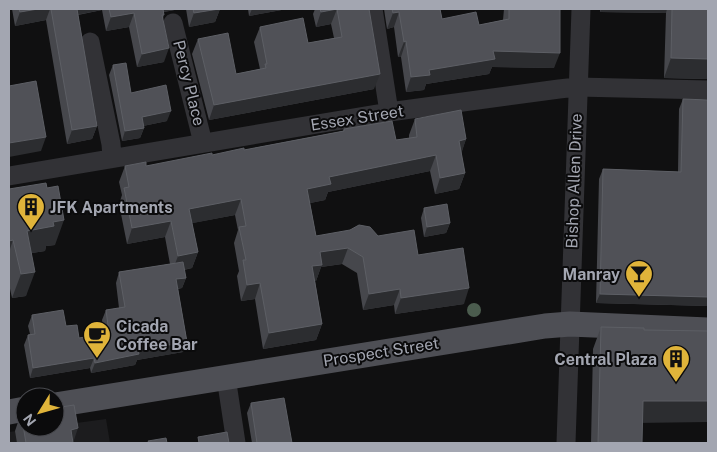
<svg xmlns="http://www.w3.org/2000/svg" width="717" height="452" font-family="'Public Sans',sans-serif">
	<style>
		.built { fill: #1c1c1e }
		.lines { fill: none; stroke-linecap: round; stroke-linejoin: round }
		.minor { stroke: #323236; stroke-width: 19 }
		.major { stroke: #4e4f55; stroke-width: 25 }
		.tree { fill: #4b5c4e }
		.wall { fill: #46474c }
		.shaded-wall { fill: #2c2d30 }
		.building { fill: #505157; stroke: #5d5f65 }
		.labels { text-anchor: middle; dominant-baseline: central; stroke-width: 4; stroke-linejoin: round; paint-order: stroke }
		.street-label { font-size: 16px; fill: #a3a6b1; stroke: #0b0b0c }
		.poi-label { font-size: 16px; font-weight: bold; fill: #a3a6b1; stroke: #0b0b0c; text-anchor: start }
	</style>
	<rect width="100%" height="100%" fill="#101011"/>
	<path class="built" d="M106 419 110 443H9V432Z"/>
	<g class="lines">
		<path class="minor" d="M373 9 389 112
			M173 23 203 143
			M90 42 111 144 112 158
			M9 176 389 112 559 89 577 87 708 90
			M226 377 236 443
			M566 443 581 9"/>
		<path class="major" d="M55 405 545 326 570 324 708 330
			M9 412 25 409"/>
	</g>
	<circle class="tree" cx="474" cy="310" r="7"/>
	<path class="wall" d="M12 9H180L164 12 163 20 164 62 137 67 129 27 106 31 102 10 78 15 97 126 92 139 67 144 46 20 15 26Z
		M186 9H220L215 22 189 27Z
		M248 9H287L249 16Z
		M315 9H369L374 89 209 120 192 54 198 39 236 74 260 69 254 42 260 27 308 43 334 38 331 24 316 27 313 14Z
		M384 9H440L442 19 479 25 503 20 504 9H560L554 68 492 67 489 74 426 84 424 90 406 92 401 57H398L394 27 387 29Z
		M600 9H708V79L664 78 666 13 600 12Z
		M113 65 131 93 167 121 143 126 144 128 140 138 122 141 109 75Z
		M683 99 708 100V306L596 303 599 179 603 169 678 172 679 109Z
		M415 119 466 139 461 153 465 173 459 189 435 194 430 171 328 192 325 200 310 203 316 236H378L418 255 464 304 395 314 394 305 363 310 357 273 342 264 321 267 316 281H315L322 324 316 340 263 349 255 299 241 301 237 276 239 271 234 243 238 230 235 215 192 223 198 252 192 268 184 270 186 278 182 288 178 289 187 342 183 352 137 360 135 365 91 373 90 368 30 378 24 345 28 335 30 334 28 326 32 315 66 326 79 338 104 334 102 320 106 310 119 308 116 283 119 272 170 264 165 237 127 244 119 204 122 195 119 182 125 166H146L244 150 343 131 344 129 396 140 409 138V135Z
		M9 189 55 245 46 246 45 251 32 253 26 296 12 298 9 284Z
		M424 208 450 223 446 233 424 237 421 218Z
		M601 327 642 423V443H591L593 349Z
		M251 403 292 443H252L247 413Z
		M21 413 73 443H17L15 431Z"/>
	<path class="shaded-wall" d="M38 9H50L46 20 15 26 20 12Z
		M73 9H103L102 10 71 16Z
		M158 9H180L157 13Z
		M220 9 215 22 189 27 194 13Z
		M252 9H287L249 16Z
		M337 9 331 24 316 27 321 12Z
		M601 9H667L666 13 600 12Z
		M399 12 394 27 387 29 393 13Z
		M134 13 129 27 106 31 111 17Z
		M406 41 401 57H398L404 42Z
		M169 48 164 62 137 67 142 54Z
		M493 51 560 53 554 68 492 67 489 74 426 84 424 90 406 92 411 77 429 70Z
		M671 58 708 59V79L664 78Z
		M380 74 374 89 209 120 214 105Z
		M171 111 167 121 138 127 142 117Z
		M97 126 92 139 67 144 72 130Z
		M144 128 140 138 122 141 125 131Z
		M46 137 41 151 9 157V143Z
		M466 139 461 155 459 141Z
		M436 155 430 171 328 192 325 200 301 205 307 189 329 177Z
		M465 173 459 189 435 194 440 178Z
		M241 199 235 215 183 225 189 209Z
		M64 220 55 245 46 246 45 251 18 255 27 231 53 222Z
		M171 221 165 237 127 244 132 228Z
		M450 223 446 233 424 237 427 227Z
		M13 240 9 252V241Z
		M348 248 342 264 321 267 316 281 306 282 312 266 320 252Z
		M198 252 192 268 172 272 178 256Z
		M35 272 26 296 12 298 21 274Z
		M186 278 182 288 173 289 176 279Z
		M260 283 255 299 241 301 247 285Z
		M469 288 464 304 395 314 401 298Z
		M400 289 394 305 363 310 369 294Z
		M600 294 708 297V306L596 303Z
		M322 324 316 340 263 349 269 333Z
		M187 342 183 352 137 360 135 365 91 373 95 363 138 350Z
		M94 358 90 368 30 378 33 368Z
		M643 401H708V422L635 423Z
		M78 428 73 443 71 430Z"/>
	<path class="building" d="M19 9H38L20 12Z
		M51 9H77L97 126 72 130Z
		M109 9H163L164 15H162L169 48 142 54 134 13 111 17Z
		M193 9H219L194 13Z
		M320 9H369L380 74 214 105 198 39 228 33 236 74 266 68 265 64H267L260 27 303 18 308 43 342 37 337 9 321 12Z
		M392 9H440L442 19 476 12 479 25 509 19V9H560V53L493 51 495 59 429 70 430 75 411 77 406 41 404 42 399 12 393 13Z
		M672 9H708V59L671 58Z
		M126 63 131 93 166 85 171 111 142 117 144 128 125 131 113 65Z
		M36 81 46 137 9 143V86Z
		M683 99 708 100V297L600 294 603 169 681 172Z
		M461 110 466 139 459 141 465 173 440 178 436 155 329 177 331 184 307 189 316 236 350 230 359 225 370 227 378 236 414 230 418 255 463 248 469 288 401 298 400 289 369 294 363 257 348 248 320 252 322 265 312 266 322 324 269 333 260 283 247 285 243 260H246L239 227 246 226 241 199 189 209 198 252 178 256 171 221 132 228 124 188 129 187 125 166 146 162V166L212 153V155L244 148V150L344 131V129L392 121 396 140 417 137 415 119Z
		M46 183 47 188 58 186 64 220 53 222 54 226 27 231 35 272 21 274 13 240 9 241V189Z
		M447 204 450 223 427 227 424 208Z
		M183 262 186 278 176 279 187 342 138 350 139 354 95 363 94 358 33 368 28 335 35 334 32 315 63 310 66 326 77 325 79 338 109 333 106 310 125 307 119 272Z
		M601 327 644 328V330L708 331V401H643L642 443H598Z
		M284 398 292 443H257L251 403Z
		M74 405 78 428 71 430 73 443H26L21 413H25V427H55V408Z
		M227 432 229 443H199L198 437Z
		M166 438 167 443H149L148 441Z"/>
	<defs>
		<symbol id="building-pin" viewBox="-11 -11 22 30"><path d="M0 17L-7.5 6A9.5 9.5 0 1 1 7.5 6Z" fill="#e0b43a" stroke="#0b0b0c"/><path d="M-4-6H4V6H1V3H-1V6H-4ZM-2.5-4.3h1.7v1.8h-1.7ZM.8-4.3h1.7v1.8H.8ZM-2.5-1h1.7V.8h-1.7ZM.8-1h1.7V.8H.8Z" fill="#111"/></symbol>
		<symbol id="bar-pin" viewBox="-11 -11 22 30"><path d="M0 17L-7.5 6A9.5 9.5 0 1 1 7.5 6Z" fill="#e0b43a" stroke="#0b0b0c"/><path d="M-6-5H6L.8 .8V4.5H3.5V6h-7V4.5H-.8V.8Z" fill="#111"/></symbol>
		<symbol id="cafe-pin" viewBox="-11 -11 22 30"><path d="M0 17L-7.5 6A9.5 9.5 0 1 1 7.5 6Z" fill="#e0b43a" stroke="#0b0b0c"/><path d="M-5.5-4.5H6V0H3Q3 3.5 0 3.5H-2.5Q-5.5 3.5-5.5 0ZM3-3.2v2h1.7v-2ZM-6 4.5H4V6H-6Z" fill="#111"/></symbol>
	</defs>
	<g fill-rule="evenodd">
		<use href="#building-pin" x="15" y="191" width="32" height="43"/>
		<use href="#bar-pin" x="623" y="258" width="32" height="43"/>
		<use href="#cafe-pin" x="81" y="319" width="32" height="43"/>
		<use href="#building-pin" x="660" y="343" width="32" height="43"/>
	</g>
	<g class="labels">
		<g class="street-label">
			<text transform="translate(189 83) rotate(76)">Percy Place</text>
			<text transform="translate(357 118) rotate(-9)">Essex Street</text>
			<text transform="translate(574 181) rotate(-88)">Bishop Allen Drive</text>
			<text transform="translate(381 352) rotate(-9)">Prospect Street</text>
		</g>
		<g class="poi-label">
			<text x="50" y="207">JFK Apartments</text>
			<text x="620" y="274" text-anchor="end">Manray</text>
			<text x="116" y="326">Cicada<tspan x="116" dy="18">Coffee Bar</tspan></text>
			<text x="657" y="359" text-anchor="end">Central Plaza</text>
		</g>
	</g>
	<rect width="717" height="452" fill="none" stroke="#a3a6b1" stroke-width="20"/>
	<g transform="translate(40 412) rotate(233)"><circle r="24" fill="#0b0b0c" stroke="#48494e"/>
	<path d="M0-4L9 19L0 12L-9 19Z" fill="#e0b43a"/>
	<text y="-8" font-size="14" font-weight="bold" text-anchor="middle" fill="#a3a6b1">N</text>
	</g>
</svg>
